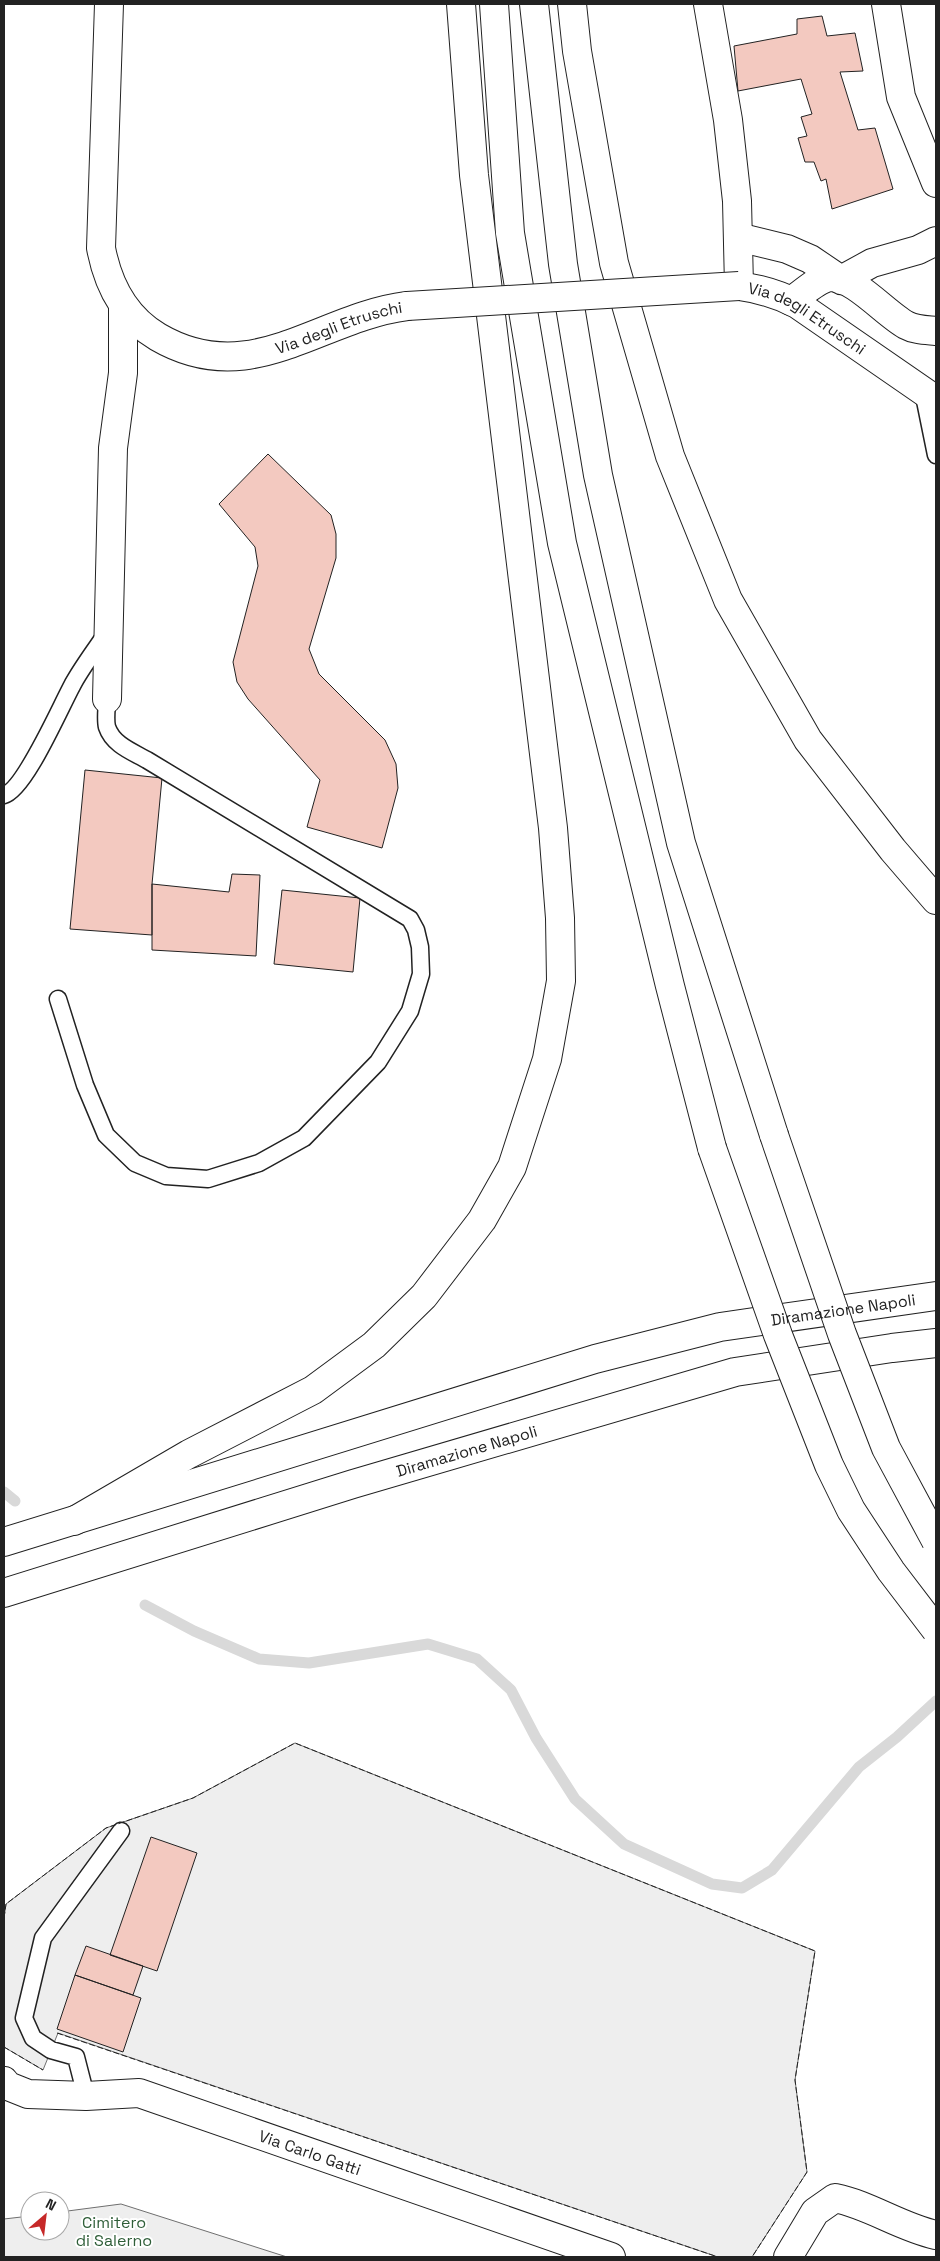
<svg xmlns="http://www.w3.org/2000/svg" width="940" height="2261" font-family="'Space Grotesk',sans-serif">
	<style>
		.green { fill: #eee; stroke: #6f6f6f }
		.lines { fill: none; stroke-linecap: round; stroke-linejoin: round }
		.stream { stroke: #d9d9d9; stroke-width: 11 }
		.building { fill: #f3c9c0; stroke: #222 }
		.service-casing { stroke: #222; stroke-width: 19 }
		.minor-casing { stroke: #222; stroke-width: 30 }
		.secondary-casing { stroke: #222; stroke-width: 30 }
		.motorway-casing { stroke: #222; stroke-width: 30 }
		.service { stroke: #fff; stroke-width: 16 }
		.minor { stroke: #fff; stroke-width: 28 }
		.secondary { stroke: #fff; stroke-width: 28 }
		.motorway { stroke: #fff; stroke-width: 28 }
		.secondary-bridge-casing { stroke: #222; stroke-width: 30; stroke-linecap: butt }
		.motorway-bridge-casing { stroke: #222; stroke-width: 30; stroke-linecap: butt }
		.secondary-bridge { stroke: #fff; stroke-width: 28 }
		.motorway-bridge { stroke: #fff; stroke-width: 28 }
		.fence { stroke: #222; stroke-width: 1; stroke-dasharray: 6 2.5; stroke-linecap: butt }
		.labels { text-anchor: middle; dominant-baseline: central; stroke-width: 4; stroke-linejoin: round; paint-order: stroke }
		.street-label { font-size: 16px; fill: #222; stroke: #fff }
		.park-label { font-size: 16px; fill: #2f5e38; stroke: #fff }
	</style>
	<rect width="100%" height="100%" fill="#fff"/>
	<path class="green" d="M295 1743 815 1951 795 2080 807 2172 752 2257H718L58 2033 43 2070 4 2047V1918L6 1904 106 1828 193 1798Z
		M121 2204 287 2257H4V2219L30 2216V2231H60V2212Z"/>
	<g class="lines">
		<path class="stream" d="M4 1492 15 1501
			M145 1605 194 1631 259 1659 309 1663 428 1644 477 1659 511 1690 536 1738 575 1799 624 1844 712 1884 742 1888 772 1870 859 1767 897 1737 936 1701"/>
	</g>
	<path class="building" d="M822 16 827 36 855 33 863 71 840 72 858 130 875 128 893 189 832 209 826 179 821 181 814 162H805L798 138 807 136 801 117 812 114 801 79 738 91 734 46 797 34V19Z
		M268 454 331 515 336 534V558L309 649 319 674 385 740 396 764 398 788 382 848 307 827 320 780 248 699 237 682 233 662 258 566 255 547 219 504Z
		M85 770 162 778 152 884V935L70 929Z
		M232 874 260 875 256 956 152 950V884L229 892Z
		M282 890 360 898 353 972 274 964Z
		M151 1837 197 1853 157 1971 110 1955Z
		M86 1946 143 1966 133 1995 75 1975Z
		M75 1975 141 1998 123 2052 57 2029Z"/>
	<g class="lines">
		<defs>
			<path id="service" d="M923 391 936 455
				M4 795C25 790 61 705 74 682 83 666 95 650 106 634
				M58 999 85 1085 106 1135 135 1163 166 1176 208 1179 259 1163 304 1138 378 1062 410 1011 421 974 420 947 416 930 410 919 147 760C133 752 113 745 107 727 105 719 107 707 107 699
				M86 2096 76 2057 51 2050 33 2038 24 2018 43 1938 121 1831"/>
			<g id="minor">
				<path d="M708 4 728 120 737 201 739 286"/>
				<path d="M886 4 901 97 936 183"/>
				<path d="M738 237 787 249 810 259 841 280 872 263 918 250 936 241"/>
				<path d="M791 301C802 294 818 278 831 277 854 277 886 314 906 325 915 330 926 330 936 331"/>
				<path d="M107 699 113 448 123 373V307"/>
				<path id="s1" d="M4 2081 8 2086 28 2094 86 2096 139 2093 611 2257"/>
				<path d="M788 2257 815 2212 835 2198C870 2205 900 2227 936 2235"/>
			</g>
			<g id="secondary">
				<path id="s2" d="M109 4 101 248C108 285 124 317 158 337 251 391 319 317 407 306"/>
				<path id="s3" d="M739 286C761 289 778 294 797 304L936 400"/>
			</g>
			<g id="motorway">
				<path d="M494 4 510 233 562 543 670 986 712 1148"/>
				<path d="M534 4 563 264 598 475 681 843 774 1135"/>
				<path d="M572 4 577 51 614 263 670 456 728 600 808 740 893 850 936 900"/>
				<path d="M74 1521 189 1454 313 1390 374 1345 424 1296 482 1220 512 1167 547 1059 561 981 560 918 553 828 474 175 461 4"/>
				<path id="s4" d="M4 1542 595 1359 720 1327 936 1296"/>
				<path id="s5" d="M4 1593 353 1484 735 1372 892 1348 936 1343"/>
			</g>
		</defs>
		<use href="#service" class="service-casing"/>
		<use href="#minor" class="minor-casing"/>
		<use href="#secondary" class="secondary-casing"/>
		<use href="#motorway" class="motorway-casing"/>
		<use href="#service" class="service"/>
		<use href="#minor" class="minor"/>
		<use href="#secondary" class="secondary"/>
		<use href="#motorway" class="motorway"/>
		<defs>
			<path id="secondary-bridge" d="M407 306 739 286"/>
			<path id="motorway-bridge" d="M774 1135 842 1334 886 1448 936 1541
				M712 1148 778 1335 829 1465 851 1510 891 1571 936 1630"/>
		</defs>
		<use href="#secondary-bridge" class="secondary-bridge-casing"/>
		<use href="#motorway-bridge" class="motorway-bridge-casing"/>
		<use href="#secondary-bridge" class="secondary-bridge"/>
		<use href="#motorway-bridge" class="motorway-bridge"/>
		<path class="fence" d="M4 1918 6 1904 106 1828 193 1798 295 1743 815 1951 795 2080 807 2172 752 2257
			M57 2033 718 2257
			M4 2047 43 2070"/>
	</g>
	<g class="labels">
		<g class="street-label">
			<text stroke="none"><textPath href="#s3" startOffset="76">Via degli Etruschi</textPath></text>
			<text stroke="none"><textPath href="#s2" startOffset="542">Via degli Etruschi</textPath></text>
			<text stroke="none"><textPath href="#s4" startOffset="872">Diramazione Napoli</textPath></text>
			<text stroke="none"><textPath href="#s5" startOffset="484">Diramazione Napoli</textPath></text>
			<text stroke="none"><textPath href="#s1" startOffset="320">Via Carlo Gatti</textPath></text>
		</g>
		<g class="park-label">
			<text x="114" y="2222">Cimitero<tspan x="114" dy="18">di Salerno</tspan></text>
		</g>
	</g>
	<rect width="940" height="2261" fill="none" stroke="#222222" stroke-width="10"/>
	<g transform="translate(45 2216) rotate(28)"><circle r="24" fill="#ffffff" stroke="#a7a7a7"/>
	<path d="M0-4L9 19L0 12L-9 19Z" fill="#c62828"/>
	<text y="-8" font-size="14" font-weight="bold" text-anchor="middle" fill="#222222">N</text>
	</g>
</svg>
